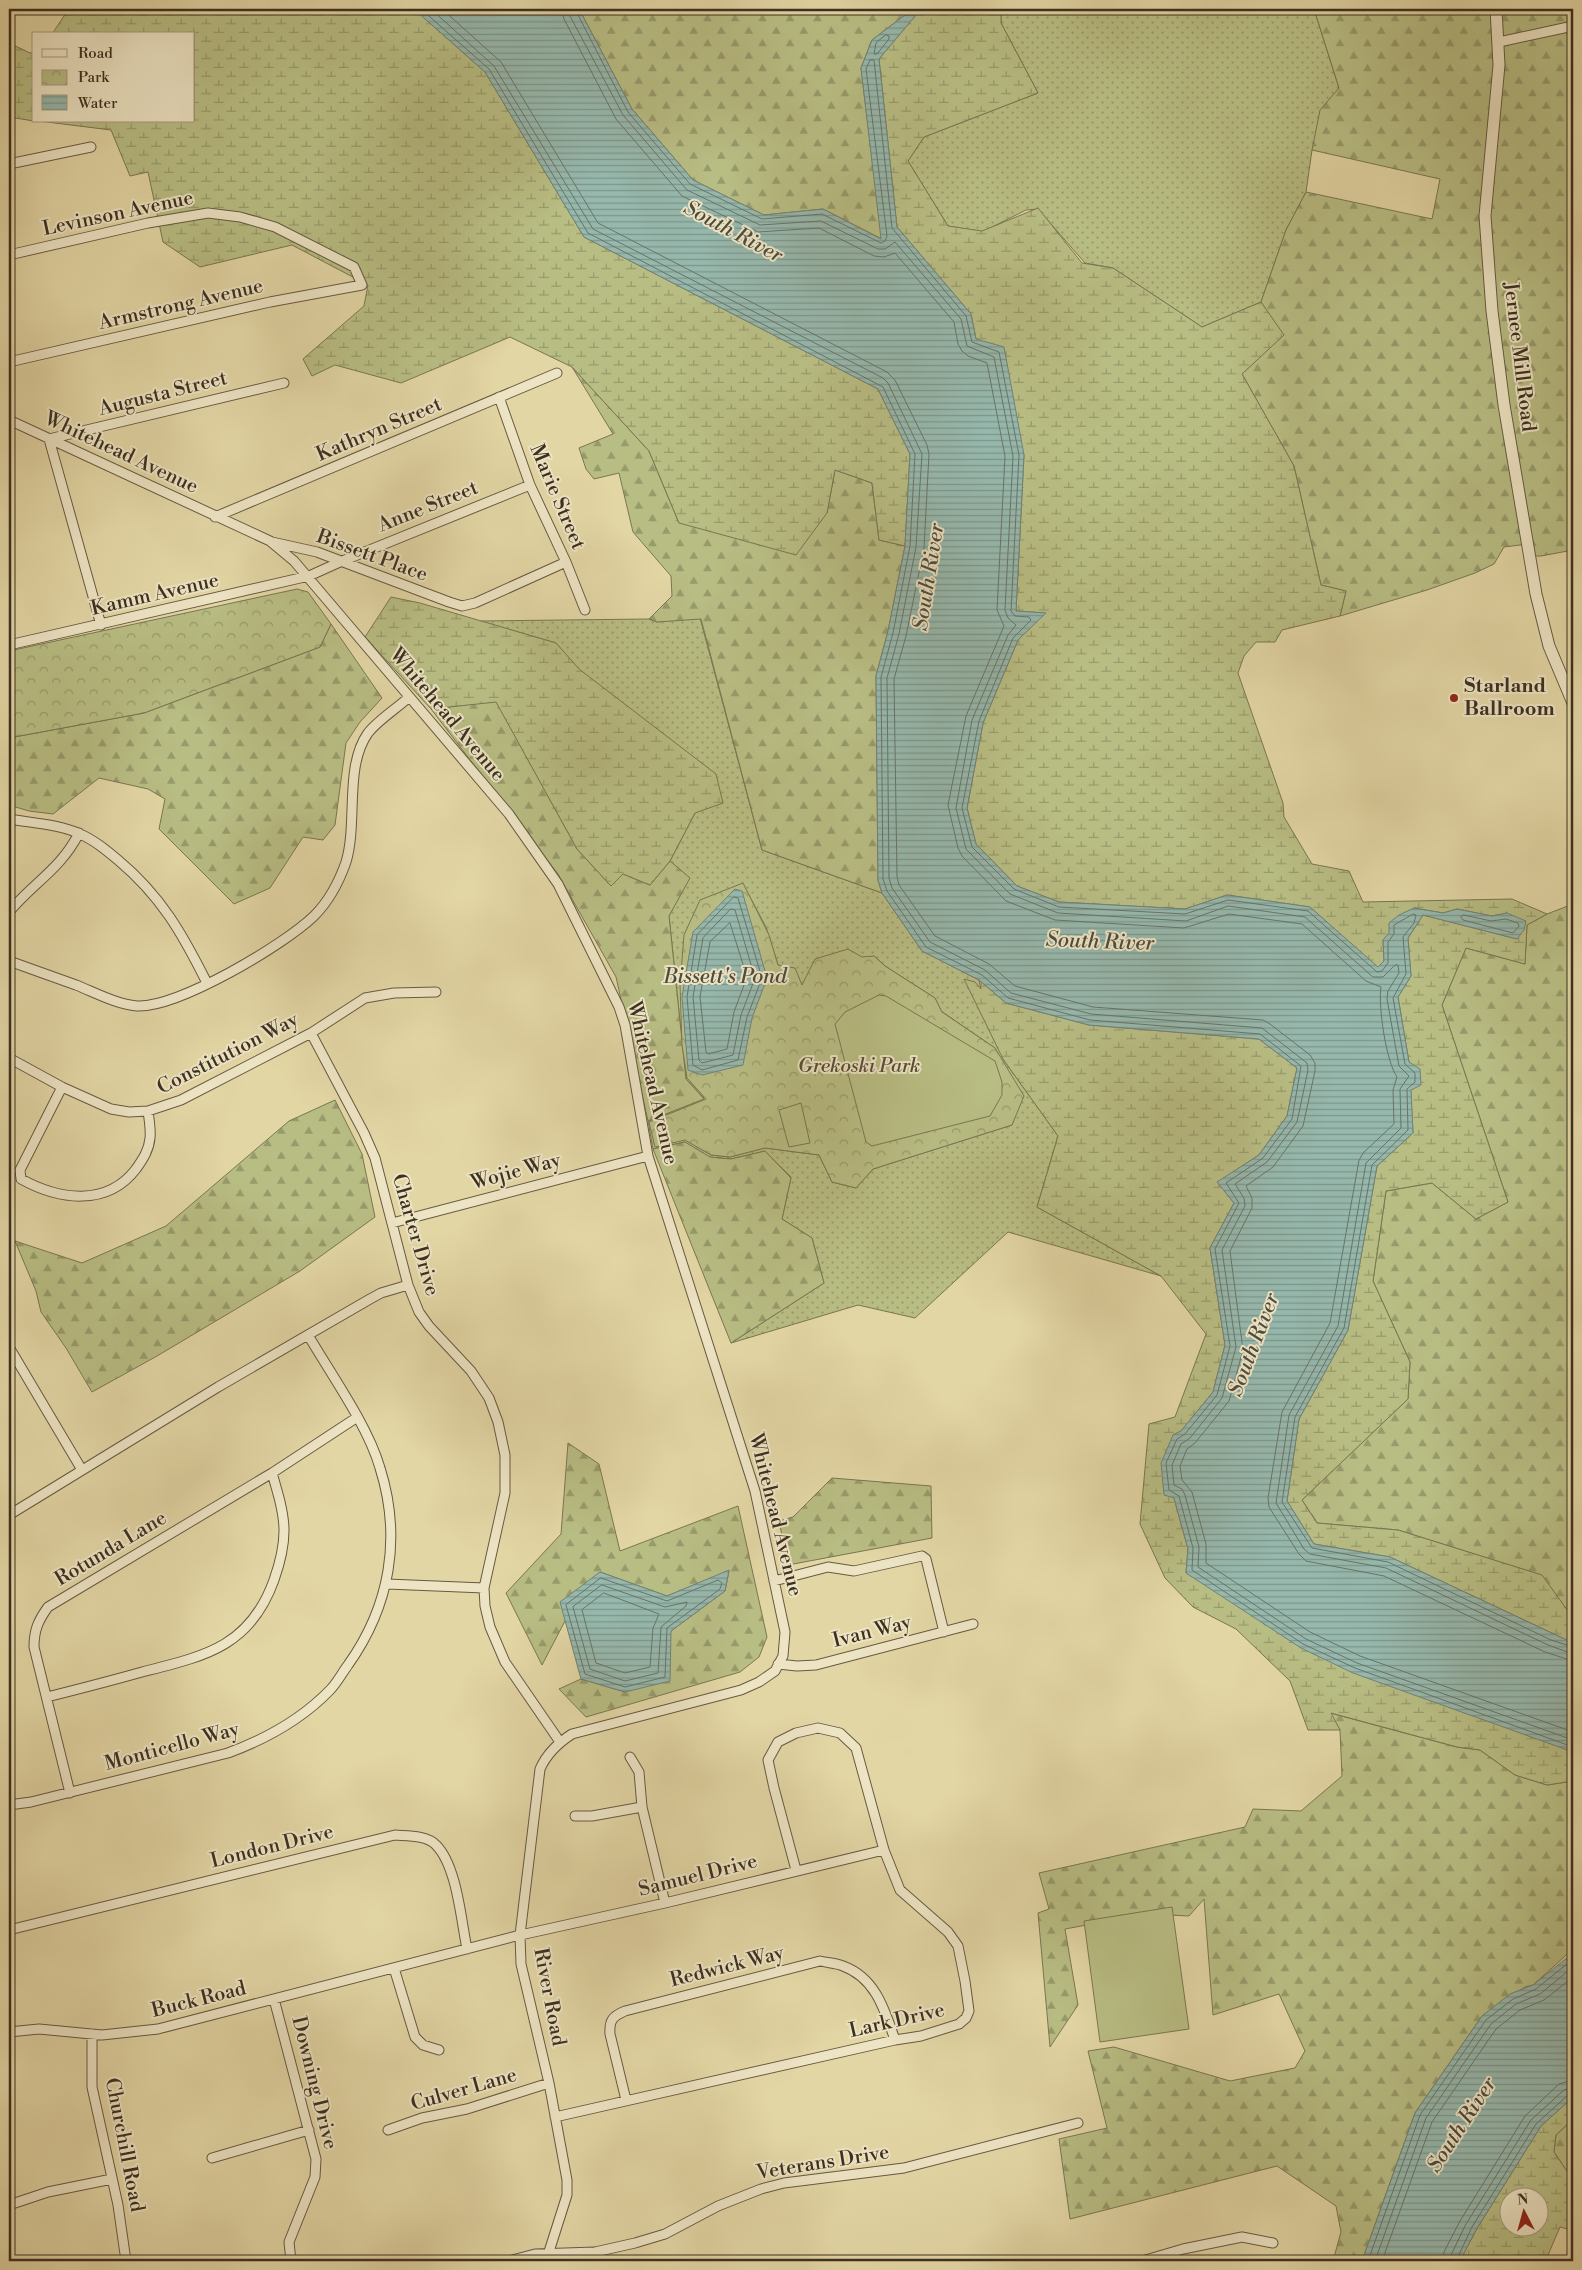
<svg xmlns="http://www.w3.org/2000/svg" width="1582" height="2270" font-family="'Libre Bodoni',serif">
	<style>
		.grass { fill: url(#grass-dots); stroke: #7a7652; fill-rule: evenodd }
		.forest { fill: url(#forest-firs); stroke: #7a7652 }
		.wetland { fill: url(#wetland-marsh); stroke: #7a7652; fill-rule: evenodd }
		.park { fill: url(#park-crowns); stroke: #7a7652 }
		.pitch { fill: #b8bd83; stroke: #7a7652 }
		.water { fill: url(#water-rules); stroke: #728275 }
		.lines { fill: none; stroke-linecap: round; stroke-linejoin: round }
		.shore { stroke: #697467; stroke-width: 1 }
		.minor-casing { stroke: #665a42; stroke-width: 11 }
		.tertiary-casing { stroke: #665a42; stroke-width: 13 }
		.minor { stroke: #ede4c4; stroke-width: 9 }
		.tertiary { stroke: #ede4c4; stroke-width: 11 }
		.poi-dot { fill: #8f2418; stroke: #ede4c4; stroke-width: 2 }
		.labels { text-anchor: middle; dominant-baseline: central; stroke-width: 4; stroke-linejoin: round; paint-order: stroke }
		.street-label { font-size: 20px; fill: #3c3021; stroke: #ede4c4 }
		.poi-label { font-size: 20px; font-weight: bold; fill: #3c3021; stroke: #ede4c4; text-anchor: start }
		.park-label { font-size: 20px; font-style: italic; fill: #554c35; stroke: #ede4c4 }
		.water-label { font-size: 21px; font-style: italic; fill: #4e4b3d; stroke: #ede4c4 }
	</style>
	<defs>
		<pattern id="grass-dots" width="8" height="8" patternUnits="userSpaceOnUse" patternTransform="scale(1.25)"><rect width="8" height="8" fill="#b8bd83"/><path d="M2 2h.1M6 6h.1" fill="none" stroke="#979a6b" stroke-width="1.8" stroke-linecap="round"/></pattern>
		<pattern id="forest-firs" width="22" height="20" patternUnits="userSpaceOnUse" patternTransform="scale(1.25)"><rect width="22" height="20" fill="#b8bd83"/><path d="M5 1l3.5 6h-7zM16 11l3.5 6h-7z" fill="#979a6b"/></pattern>
		<pattern id="wetland-marsh" width="20" height="14" patternUnits="userSpaceOnUse" patternTransform="scale(1.25)"><rect width="20" height="14" fill="#b8bd83"/><path d="M1 5h8M5 5V1M11 12h8M15 12V8" fill="none" stroke="#979a6b"/></pattern>
		<pattern id="park-crowns" width="20" height="18" patternUnits="userSpaceOnUse" patternTransform="scale(1.25)"><rect width="20" height="18" fill="#b8bd83"/><path d="M2 6a3 3 0 1 1 6 0M12 15a3 3 0 1 1 6 0" fill="none" stroke="#979a6b"/></pattern>
		<pattern id="water-rules" width="6" height="5" patternUnits="userSpaceOnUse" patternTransform="scale(1.25)"><rect width="6" height="5" fill="#96b8ad"/><path d="M0 2.5h6" fill="none" stroke="#7c968c"/></pattern>
	</defs>
	<rect width="100%" height="100%" fill="#e3d6a5"/>
	<filter id="stains"><feTurbulence type="fractalNoise" baseFrequency=".004" numOctaves="4"/><feColorMatrix values="0 0 0 0 .2 0 0 0 0 .09 0 0 0 0 .02 0 0 0 .5 -.17"/></filter>
	<radialGradient id="worn" r=".72"><stop offset=".6" stop-color="#630" stop-opacity="0"/><stop offset="1" stop-color="#630" stop-opacity=".3"/></radialGradient>
	<path class="grass" d="M1001 9H1314L1339 88 1312 150 1306 192 1286 230 1261 302 1202 327 1113 268 1085 263 1038 209 1026 210 982 232 948 226 908 161 924 137 1038 93 1001 23Z
		M700 618 762 850 882 893 922 951 979 980 1003 1059 1058 1136 1037 1207 1161 1276 1008 1232 915 1318 858 1305 731 1343 824 1283 812 1238 782 1219 791 1177 765 1151 731 1159 709 1157 685 1142 653 1149 648 1121 704 1098 686 1079 669 916 689 878 670 861 695 813 556 643 479 621 649 619 657 622ZM743 884 766 927 778 965 802 986 874 956 885 966 935 998 941 1011 995 1048 1012 1125 873 1169 856 1188 832 1182 819 1155 765 1148 730 1157 711 1155 686 1140 707 1099 687 1078Z"/>
	<path class="forest" d="M579 9H913L872 40 861 68 882 239 823 209 764 215 693 180 632 109Z
		M1314 9H1572L1573 20V550L1541 556H1530L1528 544 1504 547 1494 564 1475 573 1427 590 1340 616 1346 591 1321 585 1294 466 1242 374 1283 335 1261 302 1286 230 1306 192 1432 219 1440 179 1312 150 1320 110 1339 88Z
		M572 367 649 451 679 523 827 513 835 470 872 483 879 540 905 546 888 631 876 676 878 880 882 893 762 850 701 619 657 622 649 619 672 596 671 576 633 532 619 473 594 479 586 469 579 448 613 434Z
		M331 624 382 698 360 722 346 743 335 825 323 840 303 837 270 888 234 904 159 829 165 799 148 789 99 778 53 814 29 811 9 805V738L144 713 320 647Z
		M496 701 577 849 611 886 623 874 650 885 670 861 690 878 669 916 686 1079 704 1099 648 1121 616 977 558 874 431 709Z
		M1573 904V1618L1541 1575 1398 1530 1317 1523 1302 1500 1408 1399 1410 1362 1373 1281 1386 1191 1432 1183 1476 1219 1508 1202 1442 1005 1466 948 1525 964 1527 925 1547 914Z
		M335 1100 362 1154 375 1217 300 1271 157 1356 92 1392 66 1348 41 1312 36 1291 15 1241 82 1263 166 1226 289 1121Z
		M685 1142 710 1157 731 1159 765 1151 791 1178 782 1219 812 1238 824 1283 731 1343 653 1149Z
		M568 1443 599 1464 620 1551 738 1506 767 1637 759 1657 740 1672 586 1717 559 1689 581 1679 625 1692 671 1631 725 1591 729 1571 667 1596 600 1572 565 1621 542 1665 506 1593 561 1534Z
		M832 1478 931 1486 932 1538 788 1565 779 1521 793 1517Z
		M1330 1713 1457 1747 1480 1750 1515 1775 1547 1785 1573 1781V1949L1533 1985 1525 1987 1482 2016 1415 2113 1362 2261H1333L1341 2232 1336 2206 1277 2166 1070 2219 1059 2139 1107 2128 1088 2051 1114 2047 1230 2081 1295 2068 1305 2051 1279 1994 1213 2015 1204 1899 1189 1916 1147 1914 1065 1929 1078 2005 1050 2047 1038 1913 1049 1909 1039 1873 1245 1827 1253 1809 1301 1811 1342 1776 1340 1730Z
		M1573 2119V2180L1554 2152 1556 2135Z"/>
	<path class="wetland" d="M75 9H414L485 72 584 237 878 389 910 454 905 546 879 540 872 483 835 470 827 513 796 555 679 523 649 451 572 367 510 337 401 383 335 365 312 376 303 359 364 306 368 285 292 245 200 267 163 242 148 172 130 176 111 130 39 121H194V34H52L64 16Z
		M921 9H1001V23L1038 93 924 137 908 161 948 226 982 231 1038 208 1082 263 1113 268 1202 327 1261 302 1284 335 1242 374 1294 466 1321 585 1346 591 1340 616 1282 630 1275 642H1256L1244 656 1238 673 1283 803 1284 817 1312 864 1349 871 1363 902 1512 899 1547 914 1527 925 1525 964 1466 948 1442 1005 1508 1202 1476 1219 1432 1183 1386 1191 1373 1281 1410 1362 1408 1399 1302 1500 1317 1523 1398 1530 1542 1575 1573 1618V1643L1390 1557 1314 1544 1287 1501 1299 1419 1348 1330 1377 1166 1413 1133 1409 1062 1398 997 1411 976 1408 938 1423 915 1517 939 1507 913 1492 916 1457 909 1443 913 1414 908 1383 940 1384 961 1378 968 1310 907 1227 895 1185 909 1059 902 1017 886 976 844 967 808 983 723 1018 640 1045 613 1016 611 1024 455 976 339 971 314 897 227 879 59Z
		M9 43 30 53 34 52V121L9 117Z
		M391 597 420 603 556 643 579 669 716 774 723 803 695 813 670 861 650 885 623 874 611 886 577 849 496 702 431 709 365 637Z
		M964 979 975 982 981 989 979 980 1006 1003 1089 1025 1259 1039 1297 1068 1287 1116 1259 1155 1218 1182 1234 1203 1210 1248 1225 1345 1213 1392 1181 1431 1173 1435 1174 1498 1188 1549 1186 1573 1541 1739 1573 1752V1781L1547 1785 1515 1775 1480 1750 1457 1747 1331 1713 1340 1730H1308L1290 1681 1236 1629 1193 1607 1165 1578 1140 1524 1149 1424 1175 1417 1206 1334 1161 1276 1037 1207 1058 1136 1003 1059Z
		M1573 2097V2119L1556 2135 1554 2152 1573 2180V2217L1567 2229 1560 2227 1548 2255 1555 2261H1460L1476 2230 1541 2126ZM1510 2198H1540V2228H1510Z"/>
	<path class="park" d="M297 589 308 592 331 624 320 647 144 713 9 738V651Z
		M743 883 769 935 778 965 795 968 802 985 815 959 848 949 862 957 874 956 885 966 935 998 942 1012 995 1048 1024 1096 1012 1125 873 1169 856 1188 832 1182 819 1155 765 1148 730 1157 711 1155 685 1140 655 1147 649 1122 706 1099 687 1078 682 1045 680 985 684 935 700 900Z"/>
	<path class="pitch" d="M879 995 886 996 995 1061 1002 1082V1095L990 1116 872 1146 866 1142 835 1024 845 1012Z
		M801 1103 810 1143 789 1147 779 1110Z
		M1172 1907 1189 2029 1100 2042 1084 1921Z"/>
	<path class="water" d="M414 9H579L632 109 693 180 764 215 823 209 881 239 861 68 872 40 913 9H921L879 59 897 227 971 314 976 339 1004 347 1024 455 1016 611 1046 613 1018 640 983 723 967 808 976 844 1017 886 1059 902 1185 909 1227 895 1310 907 1378 967 1384 961 1383 940 1389 933V923L1399 915 1414 908 1443 913 1457 909 1492 916 1507 913 1526 921 1524 930 1517 939 1423 915 1408 938 1411 976 1398 997 1409 1062 1420 1069 1421 1085 1411 1090 1413 1133 1377 1166 1348 1330 1299 1419 1287 1501 1314 1544 1390 1557 1573 1643V1752L1353 1673 1301 1648 1186 1573 1188 1549 1174 1498 1164 1495 1161 1463 1173 1435 1181 1431 1213 1392 1225 1345 1210 1248 1234 1203 1217 1182 1259 1155 1287 1116 1297 1068 1259 1039 1089 1025 1006 1003 979 980 922 951 882 893 878 880 876 676 888 631 905 546 910 454 878 389 584 237 485 72Z
		M735 889 742 891 767 978 752 1018 743 1065 702 1075 688 1070 682 997 693 932Z
		M729 1570 725 1591 671 1631 670 1681 625 1692 581 1679 560 1602 600 1572 667 1596Z
		M1573 1953V2097L1541 2126 1476 2230 1460 2261H1362L1415 2113 1482 2016 1510 1994 1533 1985Z"/>
	<g class="lines">
		<path class="shore" d="M421 9 489 69 588 233 883 387 915 454 910 546 893 633 881 677 883 879 887 891 926 947 982 975 1008 998 1090 1020 1260 1034 1301 1066 1292 1119 1263 1158 1226 1183 1239 1203 1215 1249 1230 1346 1217 1395 1185 1434 1177 1439 1166 1463 1169 1490 1179 1496 1193 1548 1192 1570 1303 1644 1355 1668 1573 1747
			M431 9 494 66 593 229 883 378 888 383 922 454 916 547 899 634 887 678 889 878 892 888 930 942 985 970 1011 993 1091 1014 1262 1028 1307 1063 1308 1070 1297 1122 1267 1162 1235 1184 1244 1198 1245 1206 1222 1250 1236 1347 1222 1398 1190 1438 1181 1444 1172 1465 1174 1485 1182 1489 1185 1495 1199 1547 1198 1567 1306 1639 1357 1663 1573 1740
			M442 9 501 62 598 223 887 372 895 380 927 445 929 454 924 548 906 636 894 679 897 877 899 885 935 936 989 964 1015 986 1093 1007 1263 1020 1270 1024 1310 1055 1315 1063V1071L1303 1126 1273 1167 1246 1186 1252 1198V1208L1230 1251 1243 1350 1229 1401 1195 1443 1187 1449 1180 1466 1182 1480 1192 1492 1206 1544V1563L1310 1632 1360 1656 1573 1732
			M561 9 564 19 616 119 682 196 758 232 819 228 874 256 884 257 895 253 954 322 958 344 962 351 968 356 987 363 1005 456 997 610 1004 626 966 716 948 805 958 848 962 856 1006 901 1055 920 1184 928 1229 914 1302 924 1366 981 1381 987C1378 1006 1386 1061 1397 1077L1393 1090 1394 1124 1364 1152 1359 1160 1330 1323 1282 1412 1268 1498 1269 1507 1299 1554 1306 1561 1384 1576 1545 1652 1573 1661
			M569 9 570 16 623 115 687 190 760 225 821 221 878 249H885L895 242 961 319 967 346 994 357 1013 456 1005 610 1008 618 1016 625 1008 635 972 720 956 808 966 849 1010 894 1058 913 1186 921 1228 906 1305 917 1373 977H1383L1395 965H1398L1399 973 1388 991 1387 999 1399 1066 1409 1076 1400 1089 1401 1128 1366 1163 1338 1326 1289 1415 1276 1503 1304 1549 1310 1554 1386 1568 1548 1645 1573 1654
			M575 9 628 112 690 184 762 219 822 214 881 243 885 241 887 236 866 69 870 60H874L892 228 966 316 972 342 999 352 1019 455 1011 611 1015 616 1029 617 1031 620 1013 638 979 721 962 808 972 847 1014 889 1059 907 1185 914 1228 900 1308 911 1377 972 1382 971 1388 963V942L1394 934V925L1413 914 1416 915 1414 923 1403 937 1406 974 1393 998 1405 1064 1415 1073V1082L1407 1089 1408 1130 1372 1165 1344 1328 1295 1417 1282 1502 1312 1548 1388 1562 1551 1640 1573 1647
			M886 35 889 36V39L877 54H874L876 43Z
			M734 897 738 898 762 978 747 1017 738 1060 702 1070 693 1065 687 997 697 935Z
			M731 909 735 910 755 978 741 1015 733 1055 702 1063 699 1060 693 997 703 938Z
			M1464 915 1491 921 1506 919 1518 923 1519 926 1513 933 1463 920 1461 917Z
			M730 923 747 977 734 1012 727 1049 708 1054 706 1052 700 997 710 942Z
			M601 1578 667 1601 718 1580 722 1583 720 1589 667 1628 665 1677 625 1687 585 1674 566 1605Z
			M602 1585 665 1607 687 1602 686 1606 661 1627 658 1673 625 1681 590 1669 573 1607Z
			M604 1593 659 1614 653 1628 650 1667 625 1673 596 1663 582 1610Z
			M1368 2261 1420 2115 1486 2020 1513 1999 1536 1989 1573 1959
			M1375 2261 1426 2118 1491 2024 1516 2004 1540 1994 1573 1967
			M1382 2261 1432 2122 1496 2029 1520 2010 1544 2000 1573 1977
			M1443 2261 1444 2252 1460 2221 1525 2116 1559 2084 1573 2080
			M1450 2261 1451 2255 1466 2224 1531 2120 1564 2090 1573 2087
			M1456 2261 1472 2227 1536 2124 1568 2095 1573 2093"/>
		<defs>
			<path id="minor" d="M1499 42 1573 26
				M9 164 91 147
				M9 255 148 223 208 213 240 217 275 227 354 267 362 285 270 302 9 362
				M499 397 530 485 566 562 585 610
				M9 420 270 541 294 561 509 814 558 884 619 1007 625 1025 648 1156 755 1491 785 1632 783 1656 775 1671 759 1682 741 1690 572 1734C558 1743 547 1753 540 1769L520 1935 521 1964 549 2083 567 2180V2195L546 2261
				M215 517 557 373
				M272 542 317 552 449 602 462 606 475 603 566 562
				M101 625 49 439 284 383
				M9 645 309 576 340 562 530 485
				M9 819C31 823 59 824 80 834 94 840 106 850 118 860 161 896 182 933 207 983
				M9 912C33 883 61 869 79 833
				M9 961C31 969 54 977 76 985 96 993 116 1004 137 1006 178 1008 284 945 314 916 329 901 339 882 346 862 358 822 344 767 368 733 378 720 396 709 408 698
				M311 1033 364 1133 375 1158 408 1285 419 1312 429 1326 471 1371 489 1398 498 1422 505 1455V1493L484 1588 485 1606 490 1627 505 1662 560 1742
				M9 1058 62 1087 111 1109 129 1112 148 1111 181 1100 311 1033 365 998 394 993 436 992
				M62 1087 20 1170 21 1179C59 1200 107 1207 136 1169 143 1159 149 1150 150 1138 151 1130 149 1119 148 1111
				M392 1223 648 1156
				M9 1347 82 1470
				M9 1515 218 1387 370 1299 381 1293 408 1285
				M774 1581 828 1567 854 1571 922 1556 926 1559 944 1632
				M387 1584 484 1588
				M778 1664 797 1666 816 1665 973 1624
				M47 1697C79 1689 110 1681 142 1672 205 1656 250 1647 274 1580 290 1535 285 1517 272 1473
				M630 1757 639 1772 642 1807 665 1903
				M70 1793 34 1647C34 1630 38 1621 48 1607L272 1473 356 1418
				M9 1805 31 1802 228 1753C266 1739 302 1719 330 1690 337 1683 342 1673 348 1665 390 1606 402 1538 380 1468 368 1426 331 1374 308 1335
				M575 1816H592L642 1807
				M9 1930 395 1835C407 1836 427 1835 436 1845 457 1866 461 1920 467 1949
				M394 1968 415 2037 423 2045 439 2050
				M274 1999 316 2159 315 2177 289 2242 291 2261
				M9 2032 39 2029 102 2035 158 2029 516 1936 665 1903 884 1850
				M92 2034V2087L118 2205 126 2261
				M626 2100 610 2034C609 2020 613 2016 625 2011L820 1961C828 1963 837 1963 843 1966 876 1978 885 2011 895 2040
				M555 2117 895 2040 921 2036 959 2024 966 2018 969 2011 965 1981 958 1946 948 1932 900 1890 884 1850 856 1748 840 1733 818 1728 796 1733 778 1742 768 1760 774 1788 796 1870
				M388 2130 422 2118 467 2109 549 2083
				M212 2158 309 2130
				M9 2205 48 2192 112 2179
				M509 2261 535 2254 595 2252 635 2243 665 2234 718 2206 761 2189 784 2183 904 2168 1078 2123
				M1142 2261 1183 2249 1242 2237 1273 2243"/>
			<path id="tertiary" d="M1496 9 1499 65 1485 216 1492 311 1504 405 1536 594 1549 646 1573 703"/>
		</defs>
		<use href="#minor" class="minor-casing"/>
		<use href="#tertiary" class="tertiary-casing"/>
		<use href="#minor" class="minor"/>
		<use href="#tertiary" class="tertiary"/>
	</g>
	<circle class="poi-dot" cx="1454" cy="698" r="5"/>
	<g class="labels">
		<g class="street-label">
			<text transform="translate(118 214) rotate(-12)">Levinson Avenue</text>
			<text transform="translate(181 305) rotate(-13)">Armstrong Avenue</text>
			<text transform="translate(1519 357) rotate(83)">Jernee Mill Road</text>
			<text transform="translate(163 394) rotate(-14)">Augusta Street</text>
			<text transform="translate(379 430) rotate(-23)">Kathryn Street</text>
			<text transform="translate(121 453) rotate(25)">Whitehead Avenue</text>
			<text transform="translate(557 497) rotate(67)">Marie Street</text>
			<text transform="translate(428 507) rotate(-22)">Anne Street</text>
			<text transform="translate(372 556) rotate(20)">Bissett Place</text>
			<text transform="translate(155 595) rotate(-13)">Kamm Avenue</text>
			<text transform="translate(447 715) rotate(50)">Whitehead Avenue</text>
			<text transform="translate(228 1054) rotate(-27)">Constitution Way</text>
			<text transform="translate(652 1083) rotate(77)">Whitehead Avenue</text>
			<text transform="translate(516 1172) rotate(-15)">Wojie Way</text>
			<text transform="translate(415 1235) rotate(74)">Charter Drive</text>
			<text transform="translate(775 1515) rotate(76)">Whitehead Avenue</text>
			<text transform="translate(111 1549) rotate(-31)">Rotunda Lane</text>
			<text transform="translate(872 1632) rotate(-14)">Ivan Way</text>
			<text transform="translate(172 1747) rotate(-15)">Monticello Way</text>
			<text transform="translate(272 1847) rotate(-14)">London Drive</text>
			<text transform="translate(698 1876) rotate(-14)">Samuel Drive</text>
			<text transform="translate(727 1967) rotate(-14)">Redwick Way</text>
			<text transform="translate(549 1997) rotate(79)">River Road</text>
			<text transform="translate(199 2000) rotate(-14)">Buck Road</text>
			<text transform="translate(897 2021) rotate(-13)">Lark Drive</text>
			<text transform="translate(314 2083) rotate(76)">Downing Drive</text>
			<text transform="translate(464 2090) rotate(-16)">Culver Lane</text>
			<text transform="translate(124 2145) rotate(79)">Churchill Road</text>
			<text transform="translate(823 2163) rotate(-9)">Veterans Drive</text>
		</g>
		<g class="poi-label">
			<text x="1464" y="686">Starland<tspan x="1464" dy="23">Ballroom</tspan></text>
		</g>
		<g class="park-label">
			<text x="859" y="1066">Grekoski Park</text>
		</g>
		<g class="water-label">
			<text transform="translate(733 232) rotate(28)">South River</text>
			<text transform="translate(929 577) rotate(-81)">South River</text>
			<text transform="translate(1100 942) rotate(2)">South River</text>
			<text x="725" y="977">Bissett's Pond</text>
			<text transform="translate(1254 1345) rotate(-69)">South River</text>
			<text transform="translate(1462 2125) rotate(-57)">South River</text>
		</g>
	</g>
	<rect width="1582" height="2270" fill="none" stroke="#e3d6a5" stroke-width="30"/>
	<rect x="10" y="10" width="1562" height="2250" fill="none" stroke="#3c3021" stroke-width="2.5"/>
	<rect x="15" y="15" width="1552" height="2240" fill="none" stroke="#3c3021"/>
	<rect x="32" y="32" width="162" height="90" fill="#ede4c4" stroke="#a69c83"/>
	<rect x="42" y="49" width="25" height="8" fill="#ede4c4" stroke="#a69c83"/>
	<text x="78" y="58" font-size="15" fill="#3c3021">Road</text>
	<rect x="42" y="70" width="25" height="15" fill="url(#park-crowns)" stroke="#a69c83"/>
	<text x="78" y="82" font-size="15" fill="#3c3021">Park</text>
	<rect x="42" y="95" width="25" height="15" fill="url(#water-rules)" stroke="#a69c83"/>
	<text x="78" y="108" font-size="15" fill="#3c3021">Water</text>
	<g transform="translate(1524 2212) rotate(354)"><circle r="24" fill="#ede4c4" stroke="#a69c83"/>
	<path d="M0-4L9 19L0 12L-9 19Z" fill="#8f2418"/>
	<text y="-8" font-size="14" font-weight="bold" text-anchor="middle" fill="#3c3021">N</text>
	</g>
	<rect width="100%" height="100%" filter="url(#stains)"/>
	<rect width="100%" height="100%" fill="url(#worn)"/>
</svg>
